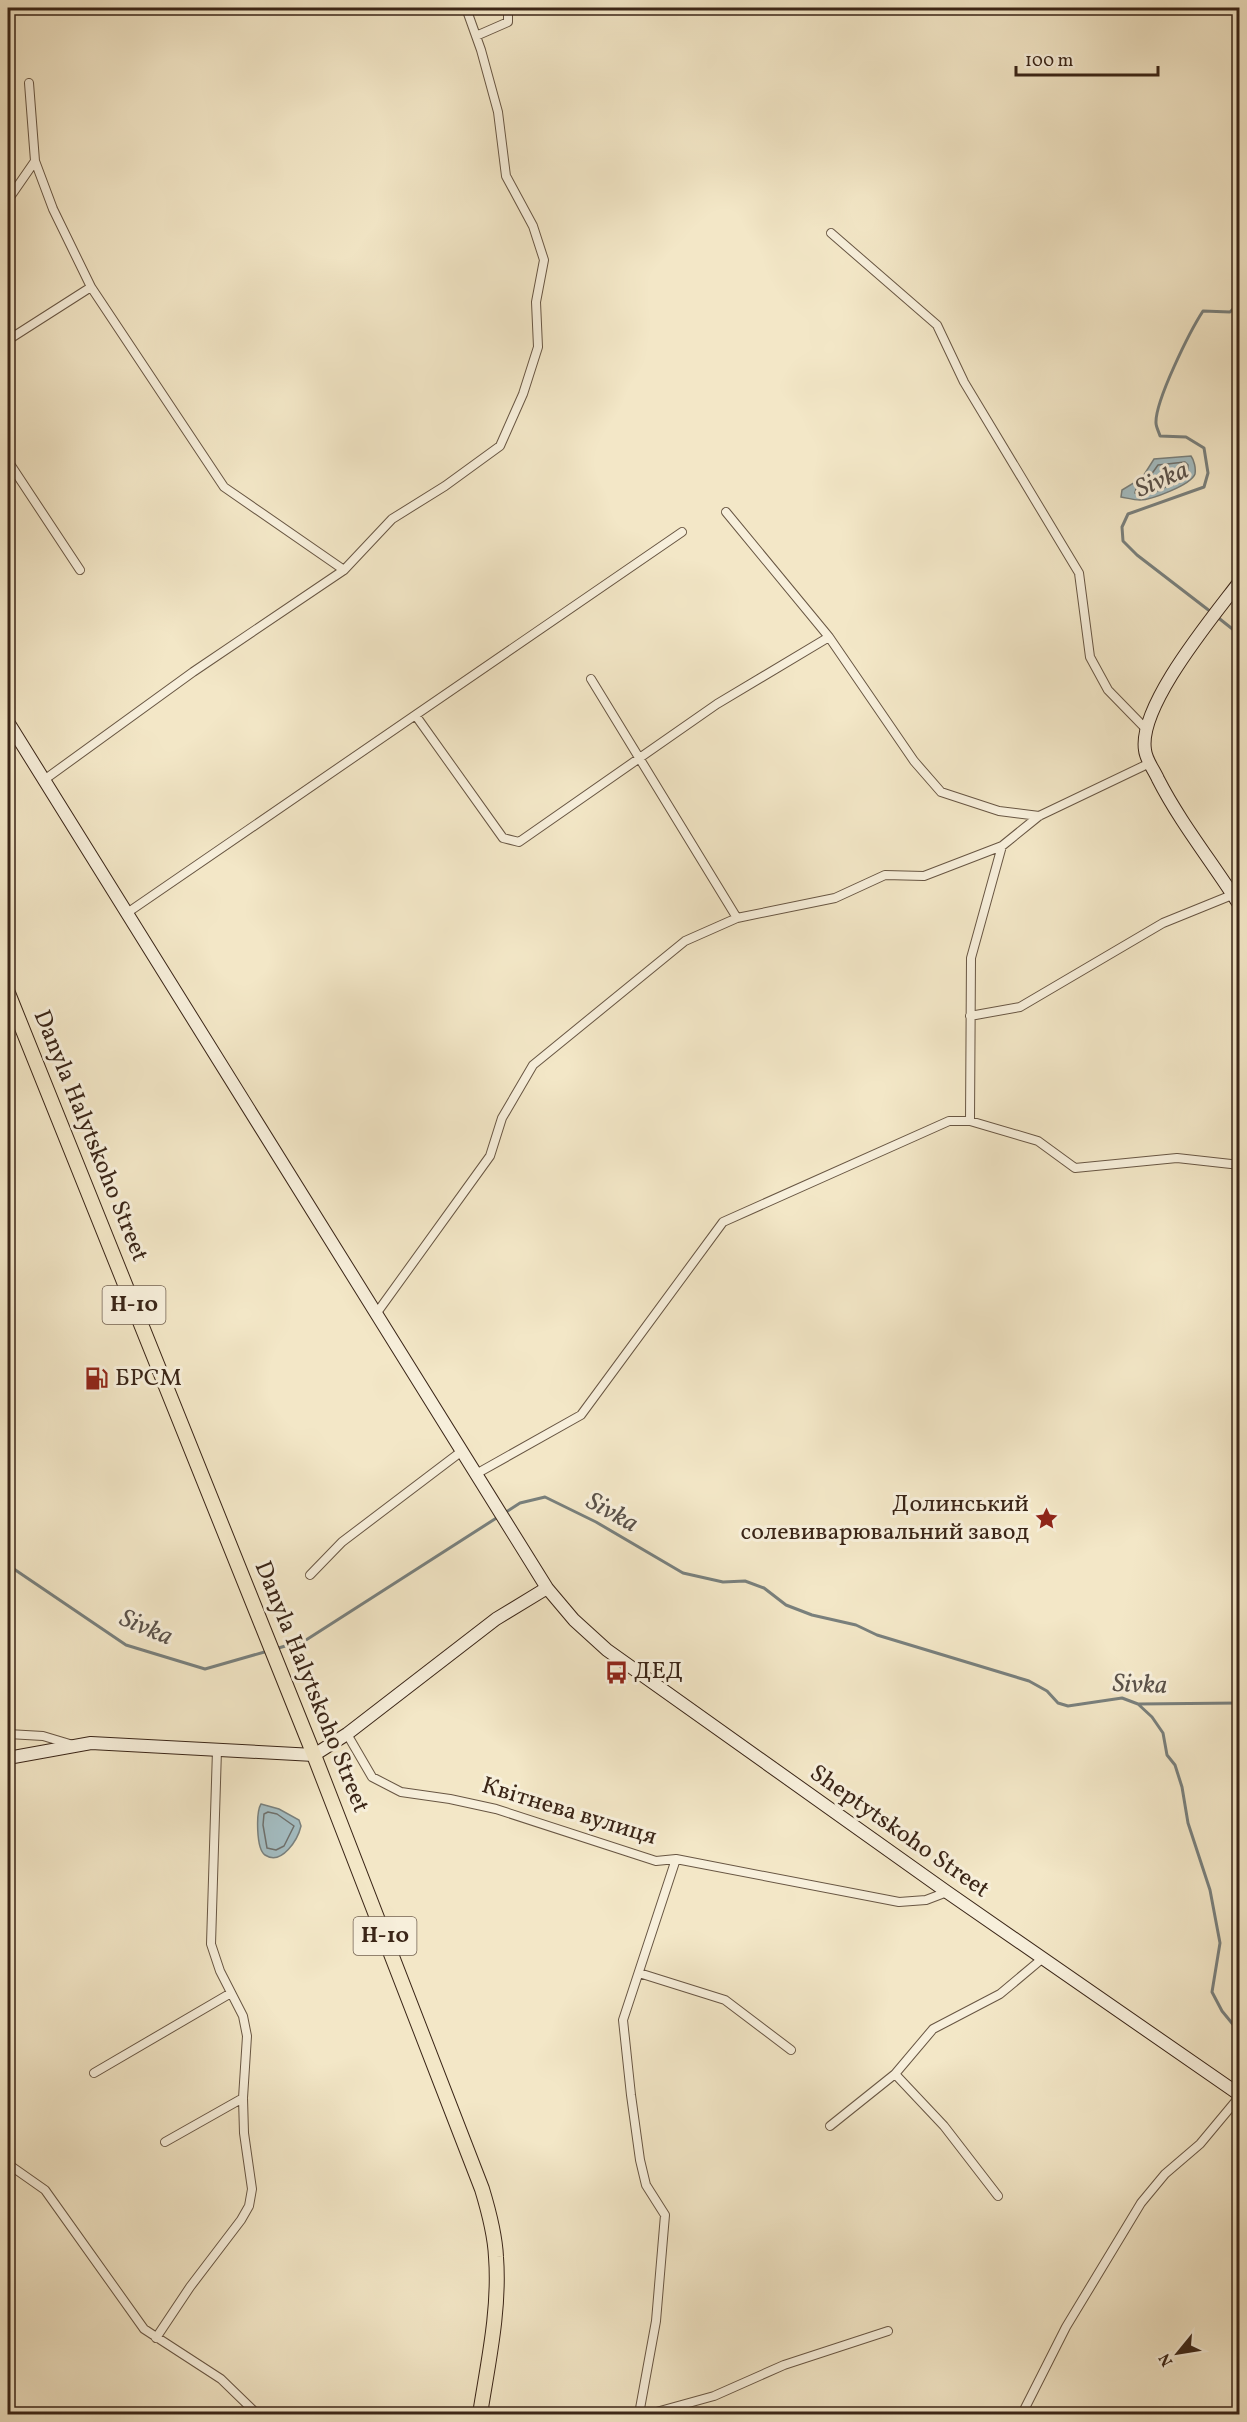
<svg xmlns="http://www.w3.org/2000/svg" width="1247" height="2422" font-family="Vollkorn,serif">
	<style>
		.water { fill: #a3bcc1; stroke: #79807d; stroke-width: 1.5 }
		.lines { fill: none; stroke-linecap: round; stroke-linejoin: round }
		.shore { stroke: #6e706c; stroke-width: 1.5 }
		.stream { stroke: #79807d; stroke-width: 3 }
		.street-casing { stroke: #685643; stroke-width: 10 }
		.secondary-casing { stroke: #3a2517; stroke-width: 14 }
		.primary-casing { stroke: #3a2517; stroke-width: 16 }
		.street { stroke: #f7efdb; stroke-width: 8 }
		.secondary { stroke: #f7efdb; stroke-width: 12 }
		.primary { stroke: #f3e7c7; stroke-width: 14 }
		.labels { text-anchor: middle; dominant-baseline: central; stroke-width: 6; stroke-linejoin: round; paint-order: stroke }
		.shield { fill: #f7efdb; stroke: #736252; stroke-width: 1.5 }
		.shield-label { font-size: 22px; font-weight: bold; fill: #3a2517 }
		.street-label { font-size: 24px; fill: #3a2517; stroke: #f7efdb }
		.poi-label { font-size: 24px; fill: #3a2517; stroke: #f7efdb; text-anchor: start }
		.water-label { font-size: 26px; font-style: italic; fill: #5a524a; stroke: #f7efdb }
	</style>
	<rect width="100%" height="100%" fill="#f3e7c7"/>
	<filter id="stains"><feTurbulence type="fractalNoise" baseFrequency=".00333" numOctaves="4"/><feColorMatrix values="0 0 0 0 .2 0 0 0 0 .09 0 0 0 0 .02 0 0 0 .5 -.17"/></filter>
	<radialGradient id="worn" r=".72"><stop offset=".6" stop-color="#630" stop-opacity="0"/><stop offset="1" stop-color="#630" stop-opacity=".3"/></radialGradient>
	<path class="water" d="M1191 456C1194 460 1196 468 1195 474 1191 485 1151 500 1140 500 1134 500 1127 498 1121 497L1122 490 1142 478 1154 459Z
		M261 1804 279 1809 299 1820 301 1826C298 1839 282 1866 265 1855 256 1849 256 1812 261 1804Z"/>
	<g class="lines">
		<path class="shore" d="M1185 462 1188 465 1187 475C1174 483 1151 498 1135 493L1136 489 1146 482 1158 465Z
			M268 1812 277 1814 294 1826 284 1846 276 1850 267 1848 263 1825 264 1814Z"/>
		<path class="stream" d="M1211 612 1137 555 1123 541 1122 527 1128 514 1204 487 1208 473 1204 448 1186 437 1160 436C1159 432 1156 427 1156 423 1155 401 1190 331 1203 311L1230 312 1240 302
			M1216 616 1240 635
			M503 1514 520 1503 545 1497 596 1522 683 1573 723 1582 745 1581 764 1588 786 1605 812 1615 856 1625 877 1635 1029 1681 1047 1691 1058 1703 1068 1706 1122 1698 1138 1704 1240 1703
			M8 1565 126 1645 205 1669 268 1651
			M275 1649 306 1640 498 1517
			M1138 1704 1152 1717 1163 1733 1167 1755 1175 1765 1182 1787 1188 1823 1210 1890 1220 1943 1212 1992 1222 2011 1240 2033"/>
		<defs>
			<path id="street" d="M476 36 508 22V8
				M29 83 35 161 53 209 91 287 224 487 344 570
				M8 200 35 161
				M831 233 937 325 964 382 1079 573 1090 657 1108 690 1146 729
				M8 340 91 287
				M8 461 80 570
				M726 512 829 637 914 761 941 792 999 811 1039 816
				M591 679 737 918
				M416 716 503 838 519 842 717 704 829 637
				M44 780 193 672 344 570 392 519 445 486 500 446 523 394 538 347 536 302 544 260 533 226 506 176 498 112 481 50 466 8
				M127 913 682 532
				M970 1016 1020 1007 1163 923 1232 895
				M970 1121 971 958 1002 846
				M376 1314 490 1156 502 1118 533 1065 685 941 737 918 835 898 885 875 924 876 1002 846 1039 816 1150 763
				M476 1474 581 1415 723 1222 949 1121H970L1038 1141 1075 1168 1177 1158 1240 1165
				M310 1575 342 1542 462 1451
				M8 1734 43 1736 73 1745
				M347 1734 372 1777 401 1792 450 1799 496 1809 656 1861 676 1859 899 1902 926 1900 947 1892
				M639 1973 725 2000 791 2050
				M94 2073 231 1993
				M895 2074 944 2126 998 2196
				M830 2126 895 2074 933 2029 1000 1994 1043 1958
				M165 2142 243 2098
				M8 2164 45 2190 144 2329 221 2379 257 2414
				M156 2338 190 2287 241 2220 249 2206 252 2189 244 2133 243 2098 247 2036 243 2016 220 1971 211 1944 217 1750
				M639 2414 656 2321 665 2215 646 2185 640 2160 631 2095 623 2020 676 1859
				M649 2414 714 2396 784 2365 888 2331
				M1022 2414 1066 2327 1141 2203 1165 2174 1200 2144 1240 2096"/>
			<path id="secondary" d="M1240 581C1213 617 1138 706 1145 750 1146 760 1154 770 1158 779 1181 824 1213 863 1240 906
				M8 722 547 1588 574 1620 607 1650 947 1892 1240 2095
				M8 1758 91 1743 314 1755 347 1734 496 1619 547 1588"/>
			<path id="primary" d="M8 993 314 1755 482 2189C489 2212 495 2234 496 2257 500 2309 488 2363 480 2414"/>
		</defs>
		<use href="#street" class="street-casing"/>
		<use href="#secondary" class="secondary-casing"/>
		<use href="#primary" class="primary-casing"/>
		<use href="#street" class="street"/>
		<use href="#secondary" class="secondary"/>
		<use href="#primary" class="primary"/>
	</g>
	<defs>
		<symbol id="fuel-bare" viewBox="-9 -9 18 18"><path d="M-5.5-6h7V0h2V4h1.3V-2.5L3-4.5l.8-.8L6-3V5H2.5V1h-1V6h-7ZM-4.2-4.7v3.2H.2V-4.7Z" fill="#8f2418" stroke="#f7efdb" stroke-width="2.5" paint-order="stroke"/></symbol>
		<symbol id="sight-bare" viewBox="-9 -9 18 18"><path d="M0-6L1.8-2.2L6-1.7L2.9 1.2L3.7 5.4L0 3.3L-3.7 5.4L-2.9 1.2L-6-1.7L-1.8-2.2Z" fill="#8f2418" stroke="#f7efdb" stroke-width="2.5" paint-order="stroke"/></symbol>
		<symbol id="bus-bare" viewBox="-9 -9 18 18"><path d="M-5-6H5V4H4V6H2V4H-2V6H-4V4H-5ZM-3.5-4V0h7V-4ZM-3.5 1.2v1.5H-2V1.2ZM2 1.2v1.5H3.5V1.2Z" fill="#8f2418" stroke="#f7efdb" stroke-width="2.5" paint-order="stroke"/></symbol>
	</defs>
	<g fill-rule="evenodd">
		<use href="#fuel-bare" x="80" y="1362" width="33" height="33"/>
		<use href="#sight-bare" x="1030" y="1502" width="33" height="33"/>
		<use href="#bus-bare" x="600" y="1656" width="33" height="33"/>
	</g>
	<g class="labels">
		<g class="shield">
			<rect x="102.5" y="1286" width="63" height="38" rx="4.5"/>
			<rect x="353.5" y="1917" width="63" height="38" rx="4.5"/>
		</g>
		<g class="shield-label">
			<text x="134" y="1305">Н-10</text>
			<text x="385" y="1936">Н-10</text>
		</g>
		<g class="street-label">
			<text transform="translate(90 1136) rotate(68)">Danyla Halytskoho Street</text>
			<text transform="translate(311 1687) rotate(68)">Danyla Halytskoho Street</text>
			<text transform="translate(569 1812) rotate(17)">Квітнева вулиця</text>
			<text transform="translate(899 1832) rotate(35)">Sheptytskoho Street</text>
		</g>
		<g class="poi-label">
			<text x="115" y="1379">БРСМ</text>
			<text x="1029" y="1505" text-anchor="end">Долинський<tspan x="1029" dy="28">солевиварювальний завод</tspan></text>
			<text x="634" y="1672">ДЕД</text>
		</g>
		<g class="water-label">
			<text transform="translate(1162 480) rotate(-23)">Sivka</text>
			<text transform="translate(612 1513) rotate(29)">Sivka</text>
			<text transform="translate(146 1628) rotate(23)">Sivka</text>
			<text transform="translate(1140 1685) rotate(2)">Sivka</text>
		</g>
	</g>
	<rect width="1247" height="2422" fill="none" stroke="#f3e7c7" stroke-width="30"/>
	<rect x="9" y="9" width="1229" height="2404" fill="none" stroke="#3a2517" stroke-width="3"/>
	<rect x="15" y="15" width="1217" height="2392" fill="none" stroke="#3a2517" stroke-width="1.5"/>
	<g transform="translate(1178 2353) rotate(240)" stroke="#f7efdb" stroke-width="4.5" paint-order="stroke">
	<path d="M0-4.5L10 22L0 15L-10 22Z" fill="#3a2517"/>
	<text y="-9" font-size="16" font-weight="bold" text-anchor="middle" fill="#3a2517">N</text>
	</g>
	<path d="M1016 66v9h142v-9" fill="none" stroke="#3a2517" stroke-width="3"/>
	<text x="1025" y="66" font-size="18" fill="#3a2517" stroke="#f7efdb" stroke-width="4.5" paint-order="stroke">100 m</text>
	<rect width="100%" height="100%" filter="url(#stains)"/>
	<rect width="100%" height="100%" fill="url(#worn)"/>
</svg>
